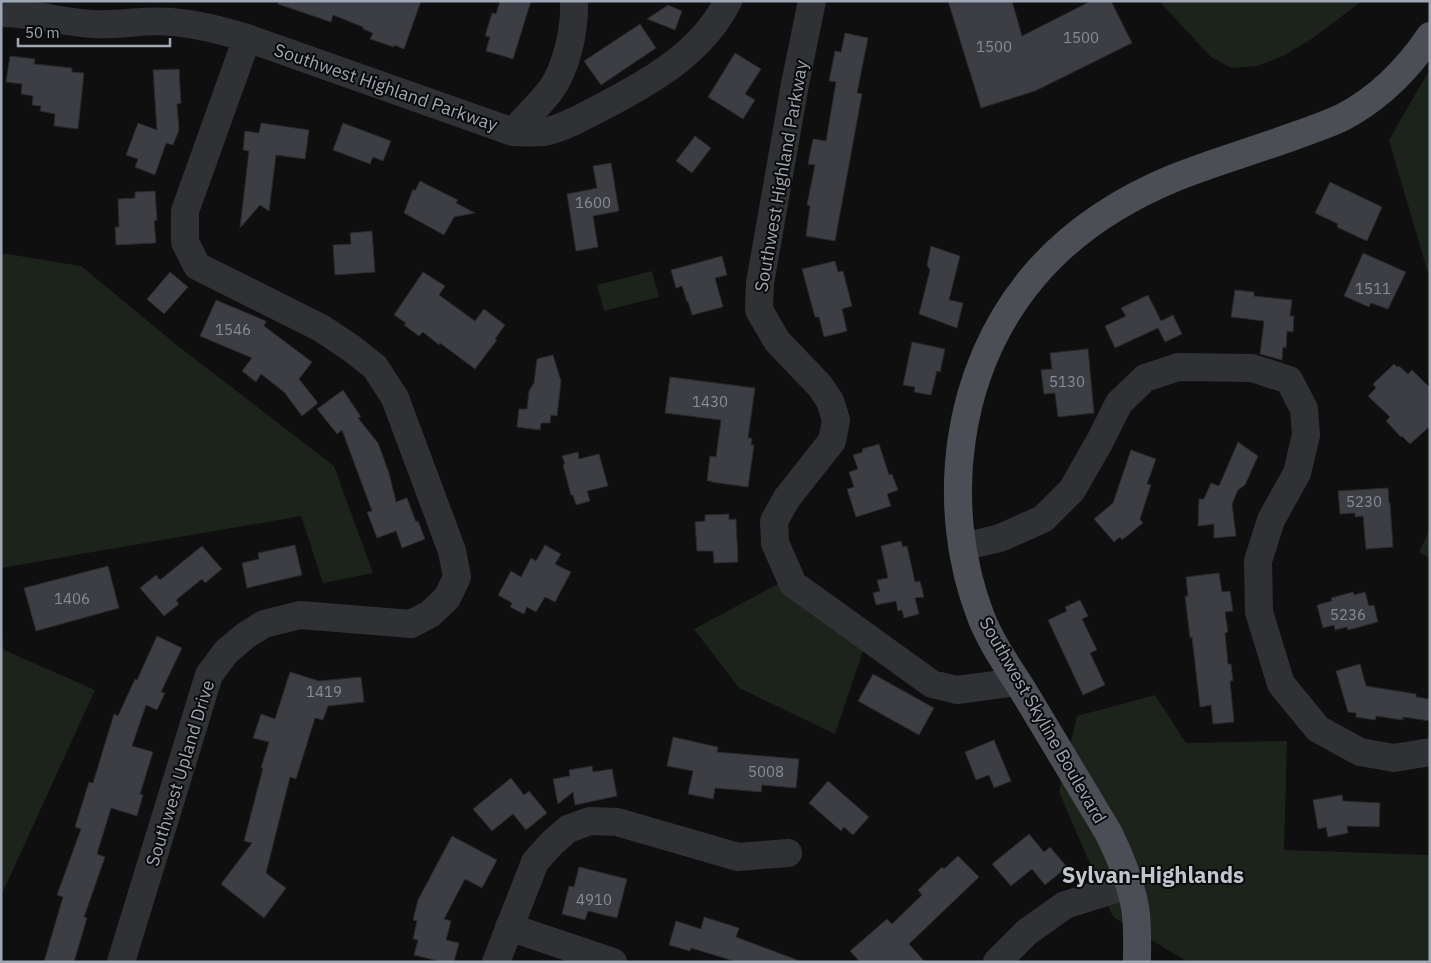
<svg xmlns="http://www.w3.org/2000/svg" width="1431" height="963" font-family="'IBM Plex Sans',sans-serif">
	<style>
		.green { fill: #1b231b }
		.building { fill: #3c3e43; stroke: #28292c }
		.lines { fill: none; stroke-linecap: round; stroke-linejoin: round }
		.minor { stroke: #2f3135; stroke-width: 28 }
		.major { stroke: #4b4f55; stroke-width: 28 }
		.labels { text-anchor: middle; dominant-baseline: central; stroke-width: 4; stroke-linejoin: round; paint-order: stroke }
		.number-label { font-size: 15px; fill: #868d97 }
		.street-label { font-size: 18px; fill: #9ea7b3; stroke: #0a0a0b }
		.district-label { font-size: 22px; font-weight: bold; fill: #bfc6ce; stroke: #0a0a0b }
	</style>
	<rect width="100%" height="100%" fill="#0f0f10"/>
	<path class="green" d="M1159 1H1362L1310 40 1283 56 1257 66 1232 68 1211 57Z
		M1430 69V280L1389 140Z
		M1 253 81 266 178 346 334 466 373 573 323 583 301 516 1 568Z
		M652 271 659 297 604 311 597 285Z
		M1430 529V558L1419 552Z
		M778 584 785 592 864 648 835 734 739 688 694 629Z
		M1 626 4 650 95 690 1 896Z
		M1155 695 1186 743 1287 741 1284 850 1430 855V962H1188L1113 917 1059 792 1077 716Z"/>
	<path class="building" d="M278 1H421L404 49 394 45V47L370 39 373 33 363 29V27L333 15 331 22 278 4Z
		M500 1H531L513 59 486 51 490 37 485 36 492 13 496 14Z
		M948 1H1012L1022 36 1091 1H1111L1132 43 1035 91 981 108Z
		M668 5 682 11 675 30 647 19Z
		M640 24 656 48 601 85 584 61Z
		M845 33 868 38 857 93 862 94 835 241 806 236 810 206 807 205 815 165 808 164 813 139 826 141 836 82 829 81 835 51 841 52Z
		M735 53 761 69 745 94 755 100 743 119 708 97Z
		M10 56 35 59 34 64 72 68V72L84 73 78 129 54 126 55 114 40 111 41 106 32 105 33 96 21 94 22 84 6 82Z
		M179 69 181 103 177 104 179 130 173 145 166 143 155 175 135 167 138 159 126 155 138 123 157 130 153 70Z
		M261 123 309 130 305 159 276 155 269 211 260 205 240 228 249 151 243 150 245 131 259 133Z
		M343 123 391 141 383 161 373 157 370 164 333 150Z
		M695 136 711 148 692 173 676 161Z
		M611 163 619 211 593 216 598 247 576 251 567 194 597 188 593 166Z
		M420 181 458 200 456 203 475 213 454 217 444 235 404 213 413 189 415 191Z
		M1330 182 1382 207 1367 241 1337 227 1338 224 1315 213Z
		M155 191 157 220 154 221 156 243 116 245 115 227H119L118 199 135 198V192Z
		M372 231 375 272 335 275 333 245 351 244 350 233Z
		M931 246 960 256 949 300 963 303 957 328 919 314 930 270 927 265Z
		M1363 253 1406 272 1388 309 1371 303 1369 307 1344 296Z
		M722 256 727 275 715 278 723 307 692 315 688 301 687 302 682 286 676 288 671 270Z
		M835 261 838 272 843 271 852 306 842 309 847 331 824 337 819 317H815L802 269Z
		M170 272 188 287 164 314 147 299Z
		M423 272 445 286 439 295 475 321 484 309 505 325 495 339 497 340 475 369 440 343 439 345 423 332 419 336 404 325 406 323 394 315Z
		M1235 290 1254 292V296L1292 300 1290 316H1294L1293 332 1287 331 1286 348 1283 347 1282 360 1260 354 1264 321 1231 317Z
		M1148 295 1161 321 1173 315 1182 334 1165 342 1158 328 1115 348 1105 326 1126 316 1121 308Z
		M216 300 266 321 264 326 312 362 299 379 318 403 302 416 284 392 261 374 256 382 242 371 252 358 200 336Z
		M912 342 945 349 940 372 937 371 931 395 914 392 915 387 903 385Z
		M1088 349 1094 413 1058 417 1055 393 1044 394 1041 370 1052 369 1050 353Z
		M553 355 561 381 557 416 551 415 550 423H541L540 430 517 427 519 409H527L529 391 534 383 537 359Z
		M1394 364 1397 367 1399 366 1408 374 1412 370 1430 388V426L1410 444 1402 436 1401 437 1386 421 1390 417 1368 396 1376 388 1373 384Z
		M670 377 755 388 748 438H752L751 445H754L748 487 711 482 712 481H707L710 456 716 457 721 420 665 413Z
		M343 390 361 417 358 418 378 443 389 473 396 502 407 498 416 522 418 521 425 539 402 548 396 531 377 538 367 512 372 511 342 430 337 434 317 409Z
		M1238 442 1258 456 1245 485 1238 490 1232 504 1236 536 1214 538V524L1198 526 1199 499H1204L1211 483 1219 486Z
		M879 444 889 475 892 474 898 490 887 494 891 506 856 517 847 489 854 487 849 472 858 469 853 455 863 452 862 449Z
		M1131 450 1156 459 1147 484 1151 485 1140 519 1143 523 1122 540 1120 537 1114 542 1094 519 1113 503Z
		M578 452 579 459 599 454 608 486 587 491 590 501 576 505 573 495H571L563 465 565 464 562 456Z
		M1388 488 1389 503H1390L1393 547 1366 549 1363 516 1355 517V513L1340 514 1338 491Z
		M729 514V520L736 519 738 562 714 563 713 551H697L695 522 705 521V515Z
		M901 541 903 547 907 546 915 582 920 581 924 597 915 598 919 614 904 618 902 610 898 611 896 601 876 605 873 593 880 591 877 580 888 578 881 546Z
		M295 545 302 575 247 588 242 563 259 559 258 553Z
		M545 545 561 554 555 564 571 572 555 602 545 597 536 612 527 607 524 614 510 607 512 603 498 595 511 571 521 577 531 558 536 561Z
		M202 546 222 569 205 583 202 579 176 600 179 604 164 616 140 588 156 575 160 580Z
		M108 566 119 608 36 631 24 588Z
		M1219 573 1222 592 1230 591 1233 611 1225 612 1228 632 1225 633 1228 664H1231L1233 681H1230L1234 722 1213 724 1211 705 1200 707 1192 637 1190 638 1185 596H1188L1186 577Z
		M1353 592 1354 595 1365 592 1369 606 1374 605 1378 622 1348 630 1347 627 1335 630 1334 625 1323 628 1317 605 1332 601 1331 598Z
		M1080 600 1088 616 1082 619 1097 650 1090 653 1105 685 1083 695 1048 620 1067 611 1065 607Z
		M157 636 182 648 161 692 165 693 157 710 146 705 132 746 153 752 140 794 143 795 137 816 111 808 97 854 105 857 84 917 87 918 74 962H44L63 897 57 895 81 829 75 827 89 782 93 783 114 714 118 716 135 679 137 680Z
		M1360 664 1366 686 1416 694V697L1430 699V721L1403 717V720L1376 716 1375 720 1356 717V713L1348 712 1336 671Z
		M290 672 319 681 361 677 364 702 328 706 323 720 315 718 296 779 290 777 266 873 286 888 264 918 221 884 252 843 244 841 263 768H261L269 742 253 738 261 714 275 719Z
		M873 674 934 708 919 735 858 701Z
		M673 737 718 747 717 752 799 759 796 788 762 785 761 792 715 788 713 799 688 794 693 771 667 766Z
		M994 740 1011 781 994 788 989 775 976 780 965 752Z
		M592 766 593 772 612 769 617 796 575 805 573 792 558 804 553 779 570 776 569 770Z
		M511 778 524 795 529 791 547 813 526 830 513 814 492 831 473 809Z
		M828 781 869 817 853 835 844 827 841 831 809 803Z
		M1342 795 1343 801 1380 803 1379 827 1347 826 1348 833 1328 837 1326 827 1318 829 1313 800Z
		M1029 834 1044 852 1050 847 1067 867 1045 885 1032 869 1011 886 992 864Z
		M452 836 497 860 482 888 465 879 444 919 451 921 446 940 459 943 454 962H442L414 955 418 940 413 939 417 921 413 920 418 900Z
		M958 856 979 877 909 944 925 962H860L850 951 887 919 892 924 922 895 918 890 942 867 944 869Z
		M579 867 627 879 617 918 588 911 585 920 562 914 569 886 574 887Z
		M704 917 739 928 736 937 797 960V962H737L691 948 690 951 669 945 676 921 701 929Z"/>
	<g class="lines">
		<path class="minor" d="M812 1 795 84 760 283 759 310 777 341 820 386 830 401 836 420 832 441 787 498 774 521 775 543 793 584 932 684 957 690 1018 682
			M1 13C32 13 62 22 92 24 119 26 146 19 172 22 198 24 222 31 247 38L513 132C523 132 534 133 544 132 564 128 582 117 600 108 650 82 702 53 728 1
			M513 132C525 118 539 105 550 91 567 68 575 29 574 1
			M962 547 1000 538 1043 519 1072 490 1100 441 1119 403 1145 378 1178 367 1252 368 1289 380 1304 409 1306 435 1297 473 1271 520 1258 561 1259 612 1281 684 1318 729 1360 752 1394 758 1430 752
			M509 927 613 962
			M121 962 209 675 226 652 245 636 264 624 300 615 411 624 430 614 447 598 457 577 452 551 395 398 375 367 351 348 321 328 197 266 185 242V211L247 38
			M496 962 535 862 552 843 568 829 590 821 617 822 738 857 788 853
			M997 962 1027 932 1065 905 1129 885"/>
		<path class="major" d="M1137 962C1137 944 1138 924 1135 907 1130 881 1120 856 1108 832 1081 787 1054 742 1027 697 1011 671 992 645 981 617 938 505 955 370 1033 277 1070 233 1121 200 1174 178 1214 162 1256 150 1297 135 1313 129 1329 124 1343 117 1379 98 1407 70 1430 36"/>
	</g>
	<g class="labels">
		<g class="number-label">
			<text x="1081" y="37">1500</text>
			<text x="994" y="46">1500</text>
			<text x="593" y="202">1600</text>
			<text x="1373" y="288">1511</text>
			<text x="233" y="329">1546</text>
			<text x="1067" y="381">5130</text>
			<text x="710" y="401">1430</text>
			<text x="1364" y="501">5230</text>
			<text x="72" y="598">1406</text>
			<text x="1348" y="614">5236</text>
			<text x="324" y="691">1419</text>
			<text x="766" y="771">5008</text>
			<text x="594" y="899">4910</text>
		</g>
		<g class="street-label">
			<text transform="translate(386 87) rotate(19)">Southwest Highland Parkway</text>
			<text transform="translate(781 176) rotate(-80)">Southwest Highland Parkway</text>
			<text transform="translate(1043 720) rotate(60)">Southwest Skyline Boulevard</text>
			<text transform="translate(180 773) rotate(-73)">Southwest Upland Drive</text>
		</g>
		<g class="district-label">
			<text x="1153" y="874">Sylvan-Highlands</text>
		</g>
	</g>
	<rect width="1431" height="963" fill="none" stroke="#9ea7b3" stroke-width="5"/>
	<path d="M18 38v8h152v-8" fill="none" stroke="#9ea7b3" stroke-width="2.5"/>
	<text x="25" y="38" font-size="15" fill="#9ea7b3" stroke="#0a0a0b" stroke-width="4" paint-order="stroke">50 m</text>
</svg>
